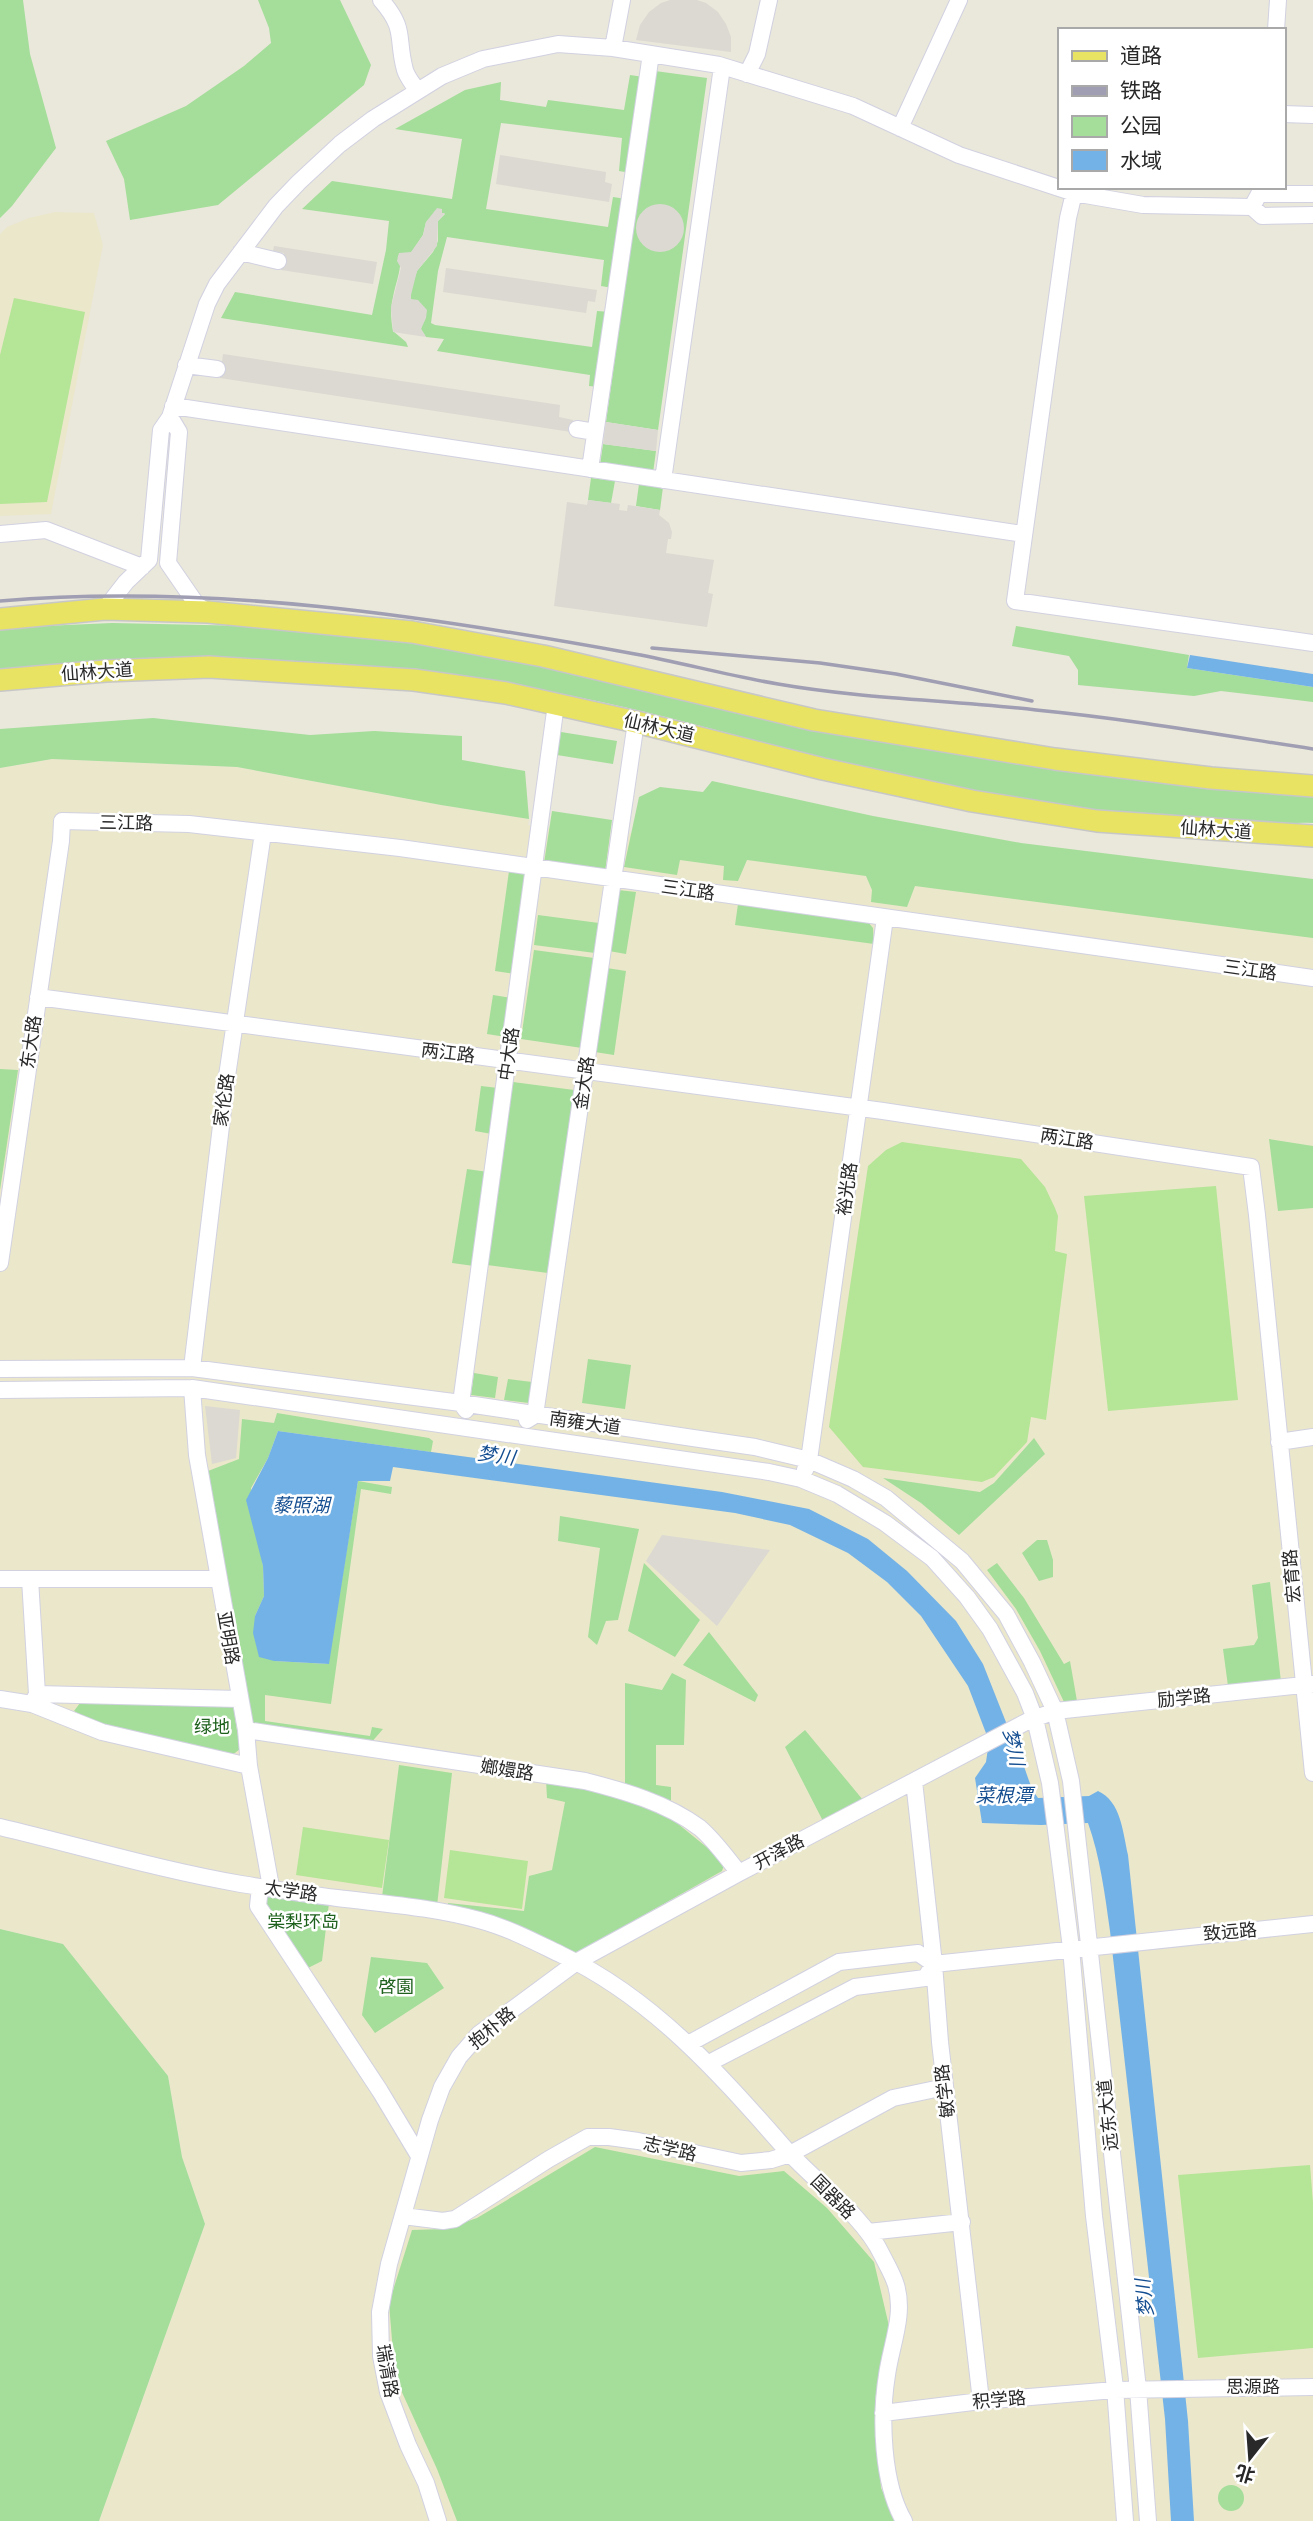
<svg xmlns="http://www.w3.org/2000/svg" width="1313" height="2521" font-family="'Nunito Sans','Noto Sans SC',sans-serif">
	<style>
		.education { fill: #ebe7cb }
		.green { fill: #a4de9a }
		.pitch { fill: #b5e596 }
		.plaza { fill: #dbd9d2 }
		.water { fill: #73b2e7 }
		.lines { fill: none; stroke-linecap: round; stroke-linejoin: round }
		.minor-casing { stroke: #d1d1e1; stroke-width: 18 }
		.major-casing { stroke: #c7c7c7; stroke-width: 24 }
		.minor { stroke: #fff; stroke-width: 16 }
		.major { stroke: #e8e362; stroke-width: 21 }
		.rail { stroke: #9f9eb2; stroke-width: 3.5 }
		.labels { text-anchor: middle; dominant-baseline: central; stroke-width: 5; stroke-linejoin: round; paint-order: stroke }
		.street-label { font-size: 18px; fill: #292929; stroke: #fff }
		.park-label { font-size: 18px; fill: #1e611d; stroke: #fff }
		.water-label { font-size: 19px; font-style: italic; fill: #144e91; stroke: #fff }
	</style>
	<rect width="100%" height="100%" fill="#eae7db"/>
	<path class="education" d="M55 212 94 213 103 245 51 514 0 516V234L7 227 29 218Z
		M52 759 237 767 441 805 529 819 528 825 610 836 632 833 1313 927V2521H99L205 2224 182 2157 168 2076 63 1944 0 1929V768Z"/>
	<path class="green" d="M0 0H23L30 54 56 148 12 206 0 218Z
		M258 0H340L371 65 364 85 218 205 130 220 124 179 106 141 186 106 244 66 271 43 269 28Z
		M655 71 707 78 658 430 606 422Z
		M630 75 644 77 631 173 619 171 622 138 501 123 486 209 608 227 613 197 626 199 613 288 601 286 604 260 447 237 438 271 431 323 435 325 592 347 597 311 610 312 599 387 589 386 590 375 437 351 444 339 426 337 421 329 422 324 411 299V289L417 271 433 252 438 241V221L445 214 442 213V209L426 222 423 235 411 253H400C402 270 396 281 393 297 390 309 391 320 393 331L406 342 408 347 221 318 235 292 372 315 386 250 389 221 302 209 332 181 452 199 462 139 395 129 465 90 501 82 500 100 546 107 548 100 624 110Z
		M603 444 656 451 653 473 600 465Z
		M591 478 615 481 611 503 588 500Z
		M639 484 663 487 660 510 636 506Z
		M112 623 250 626 415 642 536 661 815 729 952 753 1042 768 1313 794V823C1291 822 1269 825 1246 825 1226 825 1206 822 1186 820 1116 815 1044 805 974 792 860 772 750 737 637 710 427 660 214 646 0 670V628Z
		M1016 626 1189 655 1187 668 1313 687V702L1221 691 1194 696 1078 685V670L1069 656 1012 646Z
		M153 718 310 735 374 731 462 736V760L525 771 529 819 441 805 237 767 52 759 0 768V729Z
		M561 732 617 741 613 764 557 755Z
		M712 781 873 816 1021 843 1313 879V938L915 886 907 907 871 902 872 890 866 876 747 860 738 881 723 880 724 866 680 860 677 875 624 867 639 797 660 787 703 792Z
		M552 811 612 820 605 872 544 863Z
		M509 871 528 874 515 974 495 971Z
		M618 890 636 892 626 954 609 951Z
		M738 904 868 922 873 928 874 944 735 925Z
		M538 915 599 923 595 953 534 945Z
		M534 950 594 958 582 1048 521 1039Z
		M607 968 626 971 614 1055 595 1052Z
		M493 995 512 998 506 1037 487 1034Z
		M0 1069 18 1070 0 1190Z
		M513 1082 574 1090 548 1273 487 1265Z
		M481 1086 498 1088 492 1134 475 1131Z
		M1269 1139 1313 1146V1208L1278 1211Z
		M467 1169 488 1172 474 1266 452 1263Z
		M588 1359 631 1365 625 1409 582 1403Z
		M474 1373 498 1377 495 1398 471 1395Z
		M508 1379 532 1382 529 1403 504 1400Z
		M277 1413 429 1438 433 1441 431 1452 278 1431 268 1458 251 1488 263 1566 264 1596 255 1616 274 1661 328 1664 358 1481 392 1487 391 1494 361 1489 331 1704 265 1695V1721L370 1736 372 1727 383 1729 370 1744 251 1726 208 1471 239 1459 242 1419 274 1423Z
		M1034 1438 1045 1454 959 1535 921 1503 883 1478 980 1492 994 1483Z
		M560 1516 639 1529 618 1620 606 1621 597 1645 588 1637 600 1548 558 1541Z
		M1037 1540H1047L1053 1560V1577L1039 1581 1022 1553Z
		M644 1563 700 1620 675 1657 628 1631Z
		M997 1563 1024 1598 1064 1664 1070 1661 1077 1701 1064 1702 1040 1651 1016 1609 987 1570Z
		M1270 1582 1281 1682 1228 1686 1223 1649 1254 1645 1258 1638 1252 1585Z
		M709 1632 758 1695 755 1702 683 1665Z
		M672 1673 686 1680 684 1745H656V1785L671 1787V1806L625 1785V1683L662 1690Z
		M80 1703 233 1705 240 1749 231 1756 93 1722 74 1711Z
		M805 1730 863 1800 824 1823 785 1747Z
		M399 1765 452 1773 437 1906 382 1897Z
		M546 1780 639 1802 654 1812 672 1819 715 1854 724 1865 722 1871 575 1954 448 1907V1903L524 1911 529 1876 552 1870 565 1802 547 1798Z
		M271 1893 329 1903 322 1961 308 1968 265 1906 267 1897Z
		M0 1929 63 1944 168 2076 182 2157 205 2224 99 2521H0Z
		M371 1957 427 1963 444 1988 375 2033 362 2015Z
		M595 2147 739 2176 784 2171 827 2208 874 2262 889 2326 875 2400 876 2430 881 2488 897 2521H457L437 2469 395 2377 389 2303 412 2230 445 2229 477 2218Z
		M1218 2498a13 13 0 1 1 26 0a13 13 0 1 1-26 0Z"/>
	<path class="pitch" d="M14 298 85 312 47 502 0 504V355Z
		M902 1142 1021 1159 1045 1187 1055 1208 1058 1216 1055 1251 1067 1254 1046 1420 1031 1417 1027 1442 994 1477 982 1482 863 1467 829 1427 868 1166 886 1150Z
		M1216 1186 1238 1400 1108 1411 1084 1196Z
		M303 1827 389 1840 382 1888 296 1875Z
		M450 1850 528 1861 522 1909 444 1898Z
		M1310 2165 1313 2203V2348L1198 2358 1178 2175Z"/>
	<path class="plaza" d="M670 0H697L706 3 718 12 726 24 731 37V52L636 40 640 25 649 12 661 3Z
		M500 155 606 172 605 182 612 184 609 202 496 184Z
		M636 228a24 24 0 1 1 48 0a24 24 0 1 1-48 0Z
		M437 208 442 209V213H445L438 221 437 246 417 271 411 295V299L418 300 427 310 426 318 421 329 426 337 393 332 391 307 401 268 397 261 398 256 399 253 411 252 423 235 426 222Z
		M274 246 377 262 373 284 281 270 284 253 273 251Z
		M446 268 597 290 595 302 588 301 586 313 443 292Z
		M223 354 560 405 559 417 573 420 571 432 220 378Z
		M606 422 658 430 656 451 603 444Z
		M588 500 620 504 619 510 627 511 628 505 660 510 659 515 669 523 672 532 671 539H668L666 553 714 560 708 593 713 594 707 627 554 606 567 502 587 505Z
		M205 1406 240 1410 236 1458 212 1464Z
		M662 1535 770 1550 717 1626 646 1561Z"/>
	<path class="water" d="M1190 655 1313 674V687L1187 668Z
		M278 1431 722 1492 809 1509 868 1539 907 1571 956 1621 983 1664 1017 1750C1026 1766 1027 1783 1038 1798L1089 1796 1098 1791C1121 1801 1123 1833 1128 1855L1188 2421 1194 2521H1171L1165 2419 1110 1931C1105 1895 1100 1856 1088 1823L1041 1825 982 1823 975 1778 986 1762 989 1741 968 1686 921 1616 887 1582 848 1553 790 1525 735 1513 393 1467 390 1481H358L329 1664 274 1661 259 1657 253 1633 255 1616 264 1596 263 1566 246 1500 268 1458Z"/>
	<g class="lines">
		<defs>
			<path id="minor" d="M381 0C407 30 396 37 405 70 407 77 413 84 417 90
				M1276 30 1278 0
				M613 48 622 0
				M747 74 757 54 769 0
				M1283 114 1313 115
				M900 128 959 0
				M1074 193 1068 218 1015 601 1313 643
				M1252 207 1262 216 1313 215
				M241 252 278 261
				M186 365 217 369
				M173 406 1023 534
				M170 417 179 432 168 563 197 605 208 612
				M577 429 595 432
				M590 469 651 54
				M663 480 722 67
				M0 534 46 530 142 567
				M105 609 126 582 149 560 161 430 170 417 207 304 217 284 276 206 299 182 340 144 373 119 442 76 483 59 558 44 613 48 719 65 853 106 959 155 1074 193 1143 205 1252 207 1259 194H1313
				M38 997 883 1111 1251 1167 1257 1215 1313 1773
				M0 1263 61 841 62 821 189 824 400 848 1313 978
				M192 1368 227 1076 263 833
				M0 1369 192 1368 461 1403 693 1438 755 1447 809 1460 853 1479 886 1498 962 1561 1006 1614 1032 1662 1055 1711 1071 1781 1138 2389 1148 2521
				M192 1388 197 1455 246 1730 249 1766 271 1887
				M0 1390 192 1388 769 1472 801 1479 837 1494 885 1523 932 1558 967 1597 990 1629 1025 1693 1035 1719 1050 1783 1071 1948 1094 2216 1115 2388 1125 2521
				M466 1410 461 1403 556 704
				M527 1420 535 1415 636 722
				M1279 1442 1313 1437
				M805 1470 809 1460 885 918
				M0 1579H30
				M37 1694 30 1579H218
				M0 1699 32 1704 37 1694 239 1699
				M32 1704 102 1732 249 1766
				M246 1730 585 1781C624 1791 667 1803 700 1828 715 1841 727 1858 739 1873
				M914 1781 934 1964 940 2042 981 2401
				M0 1827C80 1846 160 1870 241 1884 273 1889 305 1894 337 1898 385 1904 432 1907 479 1920 509 1928 535 1942 562 1955 652 1998 717 2071 782 2145 813 2181 862 2213 882 2255 887 2265 893 2275 896 2285 905 2315 891 2345 887 2375 880 2418 882 2483 904 2521
				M260 1887 258 1906 380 2091 419 2156
				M688 2044 839 1962 918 1953 934 1964 1313 1924
				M709 2063 855 1987 925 1978 934 1964
				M403 2216 443 2221 455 2219 549 2159 588 2137H609L638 2141 741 2163 771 2160 790 2154 893 2098 945 2087
				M868 2232 962 2222
				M883 2413 981 2401 1115 2390 1313 2387
				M438 2521 426 2483 408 2445 388 2392 381 2356 380 2312 389 2264 430 2120 442 2087 459 2057 479 2034 578 1961 739 1873 1028 1721 1055 1711 1313 1684"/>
			<path id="major" d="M0 619 105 609 208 612 412 632 543 656 814 720 1055 759 1211 778 1313 786
				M0 680 106 671 209 667 414 680 506 693 636 722 823 769 972 801 1097 821 1313 836"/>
		</defs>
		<use href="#minor" class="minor-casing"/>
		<use href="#major" class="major-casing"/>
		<use href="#minor" class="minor"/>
		<use href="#major" class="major"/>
		<path class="rail" d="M0 601C212 583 427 616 635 654 683 663 730 676 778 684 864 699 950 700 1036 710 1129 719 1221 735 1313 749
			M652 648 820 663 896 674 1032 701"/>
	</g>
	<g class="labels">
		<g class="street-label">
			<text transform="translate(97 672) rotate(-4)">仙林大道</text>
			<text transform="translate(659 728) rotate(13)">仙林大道</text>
			<text transform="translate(126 823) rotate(1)">三江路</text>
			<text transform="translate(1216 830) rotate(4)">仙林大道</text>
			<text transform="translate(688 890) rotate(8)">三江路</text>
			<text transform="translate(1250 970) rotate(8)">三江路</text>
			<text transform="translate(31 1042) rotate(-82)">东大路</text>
			<text transform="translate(448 1053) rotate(7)">两江路</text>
			<text transform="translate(509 1054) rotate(-82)">中大路</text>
			<text transform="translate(584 1083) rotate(-82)">金大路</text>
			<text transform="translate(224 1100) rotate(-82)">家伦路</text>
			<text transform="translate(1067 1139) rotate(9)">两江路</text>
			<text transform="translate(847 1189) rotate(-82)">裕光路</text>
			<text transform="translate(585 1423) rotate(8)">南雍大道</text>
			<text transform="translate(1292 1576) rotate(-95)">宏育路</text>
			<text transform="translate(228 1638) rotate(80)">亚明路</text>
			<text transform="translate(1184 1698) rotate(-6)">励学路</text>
			<text transform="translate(507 1770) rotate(9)">嫏嬛路</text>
			<text transform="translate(779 1852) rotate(-28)">开泽路</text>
			<text transform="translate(291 1891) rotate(8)">太学路</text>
			<text transform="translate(1230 1932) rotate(-5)">致远路</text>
			<text transform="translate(492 2028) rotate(-40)">抱朴路</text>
			<text transform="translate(945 2091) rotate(-97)">敏学路</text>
			<text transform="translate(1108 2115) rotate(-96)">远东大道</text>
			<text transform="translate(670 2149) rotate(13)">志学路</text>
			<text transform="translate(833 2197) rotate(45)">国器路</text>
			<text transform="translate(387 2371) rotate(80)">瑞清路</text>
			<text x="1253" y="2387">思源路</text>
			<text transform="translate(999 2400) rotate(-5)">积学路</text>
		</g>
		<g class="park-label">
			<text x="212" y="1727">绿地</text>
			<text x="303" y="1922">棠梨环岛</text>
			<text x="396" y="1987">啓園</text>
		</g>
		<g class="water-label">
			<text transform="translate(496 1456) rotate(8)">梦川</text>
			<text x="301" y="1506">藜照湖</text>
			<text transform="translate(1013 1747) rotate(78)">梦川</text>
			<text x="1004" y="1796">菜根潭</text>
			<text transform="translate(1145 2298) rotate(-96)">梦川</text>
		</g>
	</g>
	<rect x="1058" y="28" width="228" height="161" fill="#ffffff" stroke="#a9a9a9" stroke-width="2"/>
	<rect x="1072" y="51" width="35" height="10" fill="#e8e362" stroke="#a9a9a9" stroke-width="2"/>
	<text x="1120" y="63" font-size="21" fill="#292929">道路</text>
	<rect x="1072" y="86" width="35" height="10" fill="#9f9eb2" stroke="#a9a9a9" stroke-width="2"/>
	<text x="1120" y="98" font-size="21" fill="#292929">铁路</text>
	<rect x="1072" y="116" width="35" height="21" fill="#a4de9a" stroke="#a9a9a9" stroke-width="2"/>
	<text x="1120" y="133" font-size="21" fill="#292929">公园</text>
	<rect x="1072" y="150" width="35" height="21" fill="#73b2e7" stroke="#a9a9a9" stroke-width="2"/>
	<text x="1120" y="168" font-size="21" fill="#292929">水域</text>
	<g transform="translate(1250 2458) rotate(197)" stroke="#ffffff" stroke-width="5" paint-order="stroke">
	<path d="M0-5L12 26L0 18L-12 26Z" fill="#292929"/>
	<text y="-10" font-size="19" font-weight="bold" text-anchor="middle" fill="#292929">北</text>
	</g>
</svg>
